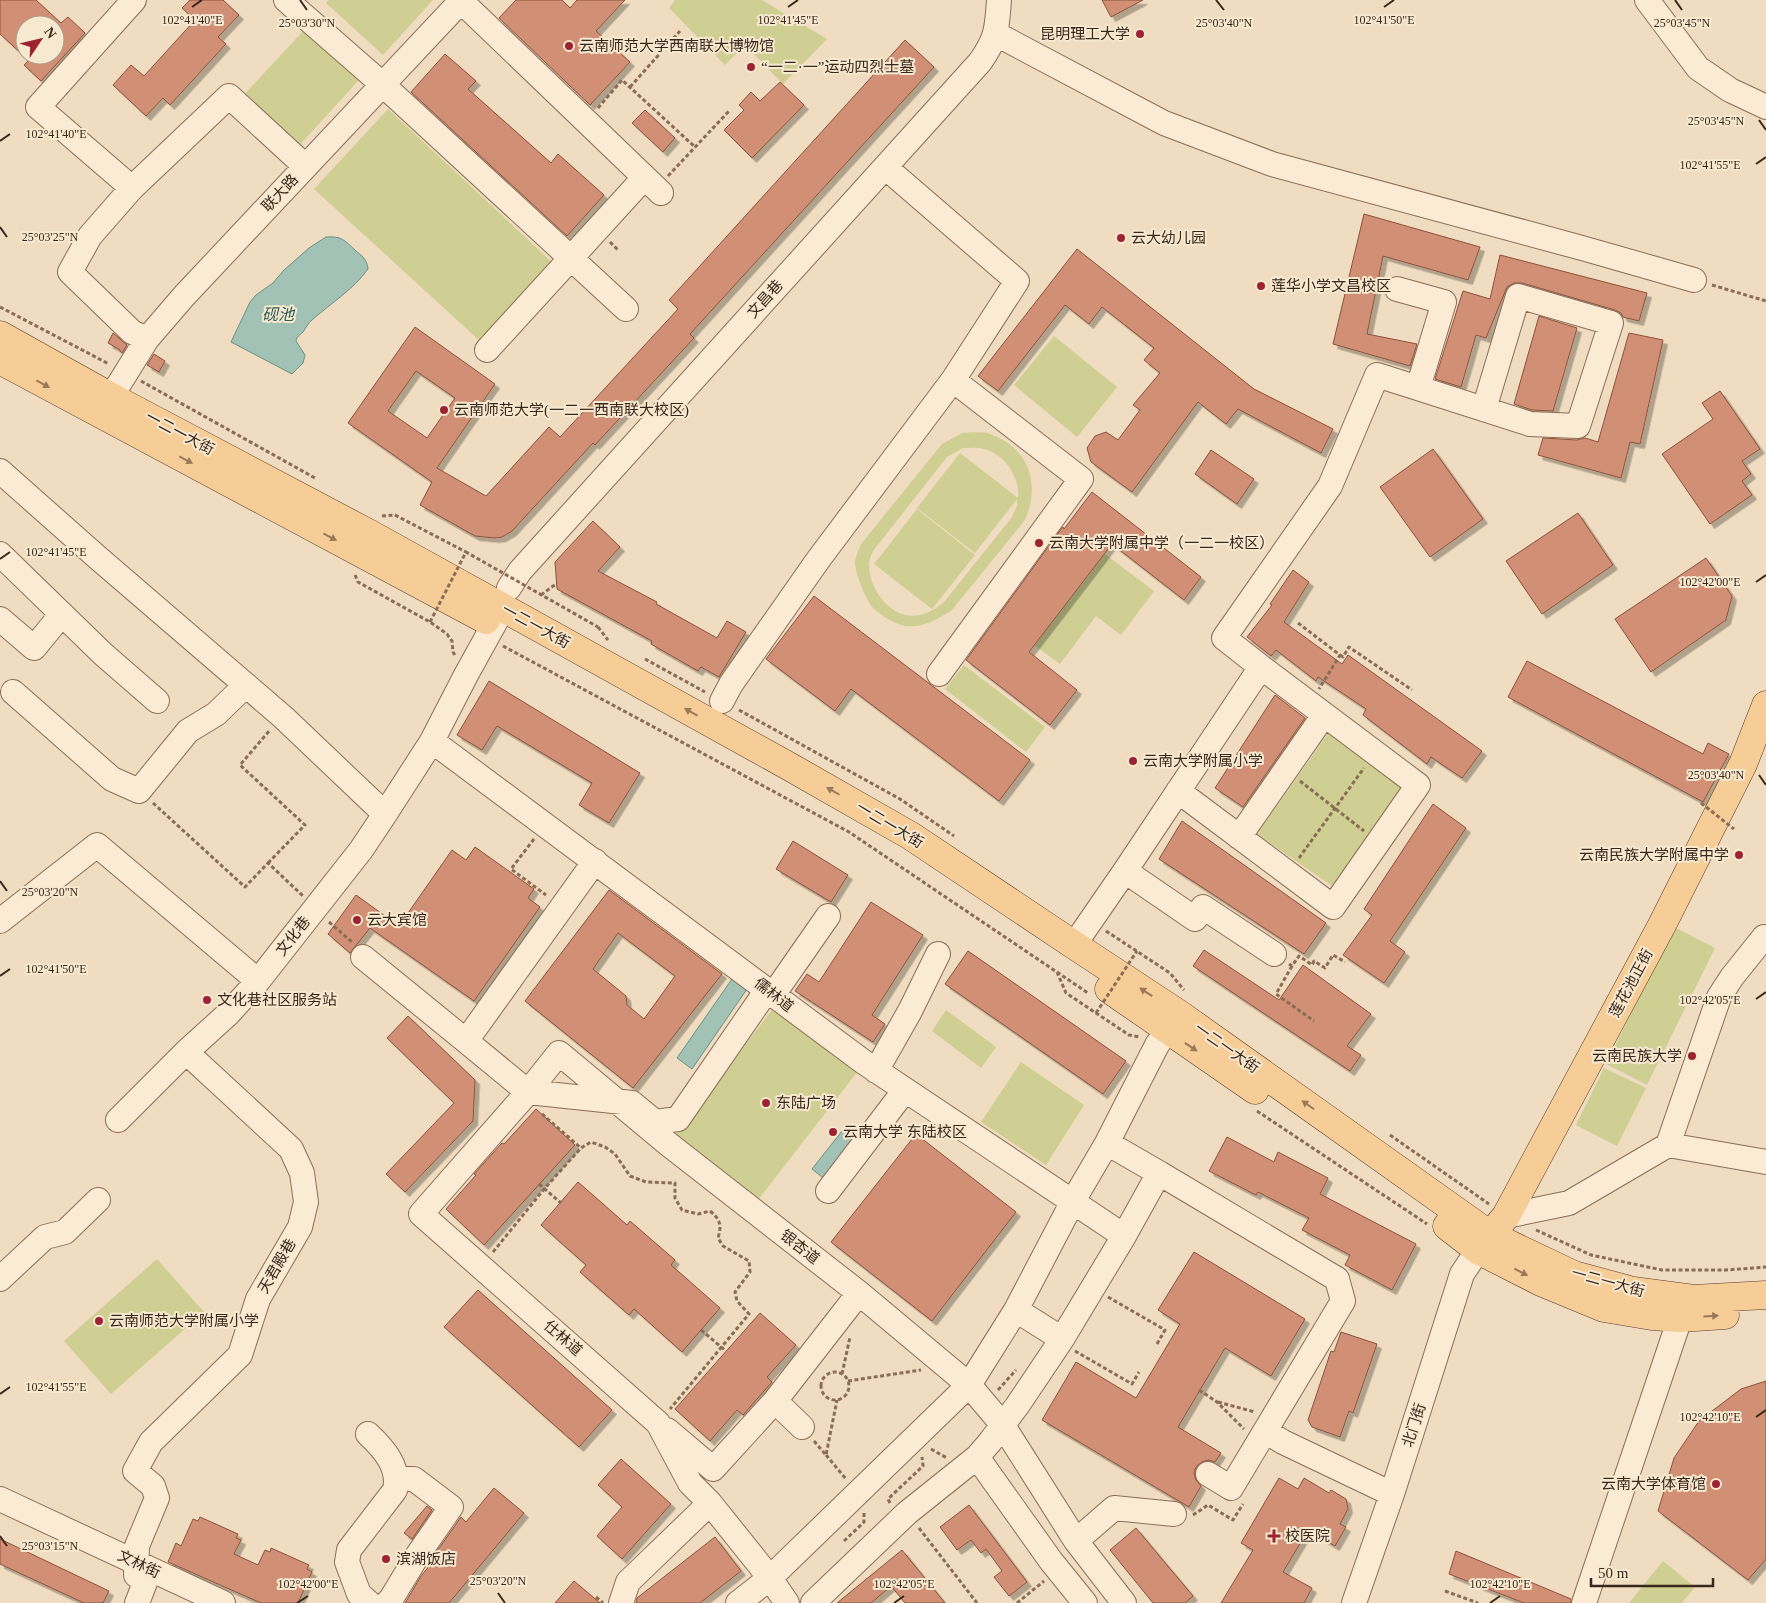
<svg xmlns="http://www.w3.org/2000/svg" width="1766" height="1603" font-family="'Times New Roman','Noto Sans SC',serif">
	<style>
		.green { fill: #cfcf94; fill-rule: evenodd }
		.water { fill: #a3c2b6; stroke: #6a9183 }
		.building { fill: #d19074; stroke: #8b523b; fill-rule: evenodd; filter: url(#shadow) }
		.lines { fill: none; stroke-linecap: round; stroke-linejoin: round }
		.minor-casing { stroke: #8b6d57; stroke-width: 26 }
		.major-casing { stroke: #583b2c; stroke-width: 29 }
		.path { stroke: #8b6d57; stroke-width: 3; stroke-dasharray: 4 2.5; stroke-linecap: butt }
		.minor { stroke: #fbebd4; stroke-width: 24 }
		.major { stroke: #f6cd96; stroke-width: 28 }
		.path-bridge { stroke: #8b6d57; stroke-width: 3; stroke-dasharray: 4 2.5; stroke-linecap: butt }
		.oneway { fill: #987a59 }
		.ticks { fill: none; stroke: #3a271c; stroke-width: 2 }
		.poi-dot { fill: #9d2332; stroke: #f7e8d0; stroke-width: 2 }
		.labels { text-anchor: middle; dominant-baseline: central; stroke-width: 4; stroke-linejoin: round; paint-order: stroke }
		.poi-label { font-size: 15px; fill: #3a271c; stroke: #f7e8d0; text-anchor: start }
		.street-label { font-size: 15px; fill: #3a271c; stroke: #f7e8d0 }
		.water-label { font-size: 16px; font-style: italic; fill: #2b5a52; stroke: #f7e8d0 }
		.ticks-label { font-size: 12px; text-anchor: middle; fill: #3a271c; stroke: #f7e8d0; stroke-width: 4; stroke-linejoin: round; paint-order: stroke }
	</style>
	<defs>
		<filter id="shadow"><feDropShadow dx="4.5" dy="4.5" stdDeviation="0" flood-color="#0004"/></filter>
	</defs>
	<rect width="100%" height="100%" fill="#f0dcc0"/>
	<path class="green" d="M329 0H433L383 55 326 3Z
		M675 0H762L827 39 783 84 745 45 725 65 669 8Z
		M305 29 359 80 296 149 241 98Z
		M388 109 553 263 481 342 314 189Z
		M1054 336 1117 387 1077 437 1014 385Z
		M962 433C971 433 982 431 990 434 1029 448 1041 483 1025 520L952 610C938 619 923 628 905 626 895 624 882 616 874 609 867 603 855 573 855 563 855 557 859 550 861 544L942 444ZM963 448C970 448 978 447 984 449 1004 454 1020 476 1018 498L960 453 917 508 975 553 1017 499V506L1012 517 944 602C937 608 929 613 920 615 892 621 870 591 869 566 868 562 871 556 873 551L947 457Z
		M917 509 975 555 932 609 874 564Z
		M1105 554 1154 591 1121 635 1096 616 1060 664 1034 645Z
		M964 665 1045 727 1026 752 945 689Z
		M1334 725 1409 783 1332 886 1257 834Z
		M1674 927 1715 948 1647 1085 1606 1064Z
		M775 1006 858 1071 758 1200 675 1135Z
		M946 1010 996 1047 981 1068 932 1031Z
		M1021 1062 1084 1105 1046 1165 981 1122Z
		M1604 1068 1646 1088 1617 1146 1576 1125Z
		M157 1259 204 1312 111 1394 64 1341Z
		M1663 1561 1695 1587 1682 1603H1629Z"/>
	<path class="water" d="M326 237C342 236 344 240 355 250 362 256 367 259 368 269 353 290 331 303 312 320 308 323 306 328 303 332 299 336 297 336 296 341L305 355 303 363 292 374 231 342 250 302 256 295 273 283 283 271 309 248Z
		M732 979 747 989 692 1069 677 1058Z
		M846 1126 861 1138 827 1181 812 1169Z"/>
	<path class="building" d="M0 0H36L61 23 68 17 85 33 41 81 24 65 34 55H55V25H25V57L0 34Z
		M190 0H223L239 15 218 37 226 44 170 105 163 98 146 116 113 85 131 65 144 76 195 20 182 8Z
		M516 0H562L570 8 577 0H625L596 31 630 62 590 105 499 18Z
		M1102 0H1143L1111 17Z
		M905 40 934 67 690 334 694 338 595 445 593 443 512 531 502 537 495 538 475 536 420 505 432 482 348 423 415 327 495 384 437 468 486 496 549 427 560 437 678 309 669 300ZM416 371 455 398 427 438 388 411Z
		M445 54 476 81 468 89 551 163 558 154 604 195 567 236 411 92Z
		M780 82 804 105 752 158 724 130 744 110 739 105 751 92 760 101Z
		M645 110 675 138 663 152 632 123Z
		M1364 214 1480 247 1468 280 1383 256 1367 334 1417 344 1410 366 1333 344Z
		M1077 249 1254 389 1333 429 1321 453 1238 409 1226 424 1198 402 1132 492 1091 462 1087 448 1095 436 1106 432 1118 440 1140 410 1133 405 1160 373 1144 360 1154 348 1102 307 1089 324 1065 305 998 391 978 376Z
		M1500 255 1647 293 1639 321 1623 317 1621 313 1615 310 1522 283H1514L1507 287 1486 338 1476 335 1461 387 1435 379 1463 291 1490 299Z
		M1539 316 1577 328 1553 411 1532 410 1514 404Z
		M113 333 127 345 122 353 120 351V350L108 343Z
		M1629 333 1663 340 1640 444 1630 442 1621 478 1538 455 1543 438 1577 440 1585 438 1598 442Z
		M154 354 165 361 159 372 147 365Z
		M1720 391 1760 449 1742 461 1751 474 1742 481 1752 495 1710 524 1662 454 1713 419 1702 403Z
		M1433 449 1483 519 1430 557 1380 487Z
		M1211 450 1254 479 1237 504 1195 474Z
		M1092 492 1201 577 1184 600 1112 544 1029 652 1077 690 1050 725 966 660 1059 532 1063 527 1064 529Z
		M1578 513 1613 565 1542 614 1506 561Z
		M593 521 620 547 598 571 657 602 656 604 717 638 727 621 746 632 719 677 701 667 698 671 651 644 652 641 557 589 555 562Z
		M1706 558 1732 596 1726 620 1651 672 1615 619Z
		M1293 570 1309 582 1284 622 1342 664 1348 655 1482 751 1462 778 1431 757 1427 764 1363 715 1366 709 1318 677 1316 681 1276 650 1271 656 1247 637 1272 605 1270 604Z
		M814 596 1030 760 999 801 851 689 835 711 766 659Z
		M1527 661 1703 754 1708 743 1729 754 1703 802 1508 697Z
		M489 681 640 773 609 823 579 805 592 783 497 726 482 750 457 735Z
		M1275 695 1305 718 1243 807 1215 788Z
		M1433 804 1466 828 1390 941 1405 952 1384 983 1343 955 1372 915 1364 909Z
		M1182 821 1326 923 1304 954 1159 859Z
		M793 841 848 875 831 902 776 869Z
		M475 847 534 889 528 898 540 907 474 1001 370 928 350 953 328 934 356 895 399 926 452 850 466 860Z
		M609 890 722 974 633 1088 525 1001ZM618 933 675 976 644 1019 627 1005 626 996 593 969Z
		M871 902 923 935 872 1015 885 1024 873 1042 795 991 807 974 819 982Z
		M1204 950 1279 1000 1303 965 1371 1014 1347 1046 1361 1055 1350 1071 1193 966Z
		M968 951 1126 1061 1103 1094 945 984Z
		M408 1016 475 1080 473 1121 405 1192 386 1174 454 1103 387 1038Z
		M536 1109 575 1145 484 1245 446 1209 476 1175 474 1174 502 1143 504 1144Z
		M916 1134 1016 1212 932 1321 831 1242Z
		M1227 1137 1274 1162 1278 1152 1328 1178 1320 1194 1416 1244 1392 1290 1345 1265 1350 1255 1302 1230 1309 1218 1258 1192 1256 1195 1209 1171Z
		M578 1182 627 1225 630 1221 675 1260 671 1265 720 1308 682 1352 634 1309 629 1315 580 1272 586 1265 541 1225Z
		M1194 1252 1305 1319 1271 1376 1225 1348 1178 1427 1221 1453 1215 1462 1209 1460 1202 1462 1196 1467 1194 1473 1196 1480 1201 1486 1189 1507 1042 1420 1076 1362 1136 1398 1180 1324 1158 1310Z
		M478 1290 612 1410 579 1447 444 1327Z
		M760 1313 796 1345 767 1377 772 1382 743 1415 737 1410 710 1441 675 1409Z
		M1341 1332 1377 1344 1353 1413 1349 1411 1340 1437 1312 1427 1308 1420 1331 1351 1334 1352Z
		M1766 1381V1559L1748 1580 1658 1511 1674 1458 1699 1421 1741 1389Z
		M621 1459 671 1504 622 1559 597 1536 622 1507 598 1485Z
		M1279 1478 1298 1489 1304 1478 1329 1493 1331 1490 1346 1499 1348 1509 1340 1524 1346 1527 1335 1546 1308 1530 1283 1572 1312 1588 1304 1603H1221L1253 1550 1241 1543Z
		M494 1488 524 1513 449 1603H405L421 1576 435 1559 433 1557 461 1517 466 1522Z
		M969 1505 1027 1582 1009 1596 994 1577 1002 1571 986 1549 981 1553 971 1540 957 1550 940 1527Z
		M427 1506 432 1510 412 1539 404 1533Z
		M200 1517 238 1534 236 1538 241 1540 234 1554 258 1565 265 1550 270 1552 271 1548 309 1565 307 1569 312 1572 298 1603H261L168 1562 176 1543 181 1546 193 1519 198 1521Z
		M1136 1528 1193 1596 1185 1603H1153L1110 1550Z
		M715 1537 741 1571 700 1603H636L637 1598Z
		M0 1539 109 1591 103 1603H84L0 1564Z
		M902 1550 945 1603H905L891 1586 871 1603H837Z
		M1456 1551 1571 1599V1603H1524L1449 1574Z
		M574 1581 600 1603H555Z"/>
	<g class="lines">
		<defs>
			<path id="minor" d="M134 0 38 107 132 188 90 236 70 272 132 332 147 339
				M286 0 382 84 626 309
				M1647 0 1698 68 1730 90 1766 107
				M461 1 661 193
				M996 34 1164 123 1272 164 1582 248 1694 280
				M132 188 229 96 305 166
				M487 350 644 178
				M1418 388 1530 424 1578 426 1611 323 1518 296 1484 409
				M111 397 147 339 184 296 462 0
				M0 471 97 557 283 717 385 814
				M0 554 103 654 157 701
				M509 588 520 571 980 62C997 38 997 28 999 0
				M0 619 34 648 62 614
				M939 674 1081 479 953 380
				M13 692 112 779 139 791 188 731 216 714 246 685
				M722 701 731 684 818 560 953 380 1017 281 885 167
				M432 741 865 1063 1124 1236
				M1178 791 1333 907 1418 785 1261 667
				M1239 837 1324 715
				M595 861 466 1041 528 1092 632 1103 655 1122 678 1119 767 990
				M1125 871 1195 919 1203 907 1274 954
				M0 921 97 845 258 981 361 850 385 814 432 741 466 675 503 608
				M1766 941 1764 937 1732 977 1719 997 1668 1145 1766 1162
				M1074 945 1125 871 1261 667 1224 638 1330 486 1377 375 1418 388 1444 302 1397 289
				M363 957 466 1041
				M773 995 828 916
				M876 1071 910 1011 938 954
				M118 1120 186 1052 229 1013 258 981
				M1159 1173 1337 1279 1343 1301 1231 1488 1208 1474
				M828 1191 905 1090
				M1506 1216 1569 1203 1668 1145
				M0 1279 45 1237 65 1232 98 1200
				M1016 1310 1062 1339
				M775 1401 859 1293
				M667 1430 713 1469 775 1401 802 1427
				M1265 1431 1283 1442 1392 1494
				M368 1434C384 1449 400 1467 395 1490L349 1550 347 1562 359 1594 369 1603
				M977 1457 1051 1561 1085 1603
				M0 1499 223 1603
				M1174 1514 1114 1508 1076 1541 1002 1424 969 1385 1016 1310 1073 1201 1107 1143 1157 1045 1178 1015
				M1076 1541 1124 1603
				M136 1575 137 1546 157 1498 153 1486 135 1471 151 1442 240 1355 258 1299 300 1227 306 1202 302 1173 291 1149 186 1052
				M137 1603 146 1580
				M387 1603 391 1599 419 1553 451 1507 414 1479H397
				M621 1603 628 1582 710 1503
				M738 1603 770 1578 969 1385 859 1293 667 1143 559 1053 528 1092 421 1214 658 1423 690 1483 710 1503 770 1578 787 1603
				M813 1603 907 1513 977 1457 990 1442 1017 1406 1062 1339 1124 1236 1159 1173 1107 1143
				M1354 1603 1392 1494 1462 1274 1478 1250
				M1584 1603 1680 1318 1679 1301"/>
			<path id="major" d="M0 335 111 397 370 534 792 768 911 836 1074 945 1179 1014 1490 1235 1574 1275 1633 1291 1694 1299 1766 1295
				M0 360 486 620
				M1109 989 1255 1090
				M1447 1226 1478 1250 1541 1282 1604 1308 1652 1316 1680 1318 1725 1315
				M1479 1249 1506 1216 1662 925 1743 764 1766 705"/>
		</defs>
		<use href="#minor" class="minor-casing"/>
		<use href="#major" class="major-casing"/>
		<path class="path" d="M630 87 680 31
			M598 108 622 80 695 147
			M668 176 729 111
			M610 242 619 251
			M1712 285 1766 301
			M0 307 109 364
			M141 381 315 478
			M382 516 395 515 466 552
			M355 575 358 582 430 622 447 634 452 641 453 652 456 657
			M541 595 556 584
			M1298 623 1340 655 1319 689
			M598 627 608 640
			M503 646 849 832 1088 993
			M1340 655 1343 657 1349 647 1412 690
			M645 659 705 692
			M739 710 900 799 954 836
			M1300 781 1364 831
			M153 803 245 887 268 863 303 896
			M534 839 511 869 546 895
			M1299 858 1364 768
			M268 863 305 825 240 765 270 730
			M329 922 352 942
			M1106 931 1170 973 1184 990
			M1289 964 1292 966 1299 956 1312 965 1314 961 1325 968 1333 955 1345 962
			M1292 966 1276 994 1314 1021
			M1057 972 1066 993 1129 1035 1140 1037
			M1257 1111 1427 1224
			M542 1114 581 1148 591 1142 605 1147 615 1154 630 1176 646 1182 675 1183V1198L682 1210 698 1214 710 1211C720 1219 722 1225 718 1238L723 1246 749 1261 750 1272 735 1292 737 1301 749 1314 670 1409
			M1390 1135 1489 1204
			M1536 1230 1591 1255 1662 1270H1726L1766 1267
			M493 1252 545 1188 581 1148
			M1108 1297 1165 1330 1157 1344
			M1075 1351 1132 1384 1139 1372
			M821 1386a14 14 0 1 1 28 0a14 14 0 1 1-28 0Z
			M842 1374 850 1337
			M848 1381 921 1370
			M998 1390 1016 1370
			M1199 1390 1217 1402 1244 1429
			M1218 1402 1255 1412
			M814 1441 826 1455 837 1400
			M931 1449 947 1458
			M826 1455 846 1479
			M890 1503 888 1499 923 1466 922 1457
			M1193 1515 1208 1505 1233 1520 1243 1504
			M919 1528 977 1603
			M844 1541 864 1522V1513
			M1445 1591 1478 1603
			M596 1597 603 1603
			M1017 1603 1044 1581"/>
		<use href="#minor" class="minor"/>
		<use href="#major" class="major"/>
		<path class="path-bridge" d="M430 622 466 552 598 627
			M1701 803 1734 829
			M1096 1013 1137 951
			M539 1184 561 1203
			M701 1330 726 1351"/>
	</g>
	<defs><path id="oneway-solid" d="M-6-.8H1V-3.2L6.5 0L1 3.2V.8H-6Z" transform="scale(1.25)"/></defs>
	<g class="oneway">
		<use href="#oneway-solid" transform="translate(43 384) rotate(29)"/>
		<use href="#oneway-solid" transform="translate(186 460) rotate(28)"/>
		<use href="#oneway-solid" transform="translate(330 537) rotate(28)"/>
		<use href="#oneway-solid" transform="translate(691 712) rotate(-151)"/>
		<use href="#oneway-solid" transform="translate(833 791) rotate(-150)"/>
		<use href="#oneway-solid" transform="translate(1146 992) rotate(-147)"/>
		<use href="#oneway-solid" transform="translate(1191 1047) rotate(34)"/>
		<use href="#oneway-solid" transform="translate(1308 1105) rotate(-145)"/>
		<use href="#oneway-solid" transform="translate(1521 1272) rotate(27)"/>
		<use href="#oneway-solid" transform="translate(1711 1316) rotate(-4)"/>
	</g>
	<path class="ticks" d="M300 0 307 10M1216 0 1224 10M1675 0 1682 10M192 7 202 0M788 7 798 0M1384 7 1394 0M1759 120 1766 130M0 141 10 134M1756 164 1766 157M0 227 7 237M0 559 10 552M1756 582 1766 575M1759 775 1766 785M0 881 7 891M0 976 10 969M1756 999 1766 992M0 1394 10 1387M1756 1417 1766 1410M0 1536 7 1546M498 1593 505 1603M297 1603 308 1596M894 1603 904 1596M1490 1603 1500 1596"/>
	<g class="poi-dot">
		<circle cx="1140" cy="34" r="5"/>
		<circle cx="569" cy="46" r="5"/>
		<circle cx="751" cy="67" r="5"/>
		<circle cx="1121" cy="238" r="5"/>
		<circle cx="1261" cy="286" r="5"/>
		<circle cx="444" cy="410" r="5"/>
		<circle cx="1039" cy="543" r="5"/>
		<circle cx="1133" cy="761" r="5"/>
		<circle cx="1739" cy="855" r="5"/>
		<circle cx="357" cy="920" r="5"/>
		<circle cx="207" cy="1000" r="5"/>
		<circle cx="1692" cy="1056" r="5"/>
		<circle cx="766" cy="1103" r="5"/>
		<circle cx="833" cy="1132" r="5"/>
		<circle cx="99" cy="1321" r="5"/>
		<circle cx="1716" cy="1484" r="5"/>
		<path d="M1271.5 1528.5h5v5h5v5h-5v5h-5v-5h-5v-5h5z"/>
		<circle cx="386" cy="1559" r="5"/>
	</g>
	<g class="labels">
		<g class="poi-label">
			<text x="1130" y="34" text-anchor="end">昆明理工大学</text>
			<text x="579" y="46">云南师范大学西南联大博物馆</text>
			<text x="761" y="67">“一二·一”运动四烈士墓</text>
			<text x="1131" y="238">云大幼儿园</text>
			<text x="1271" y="286">莲华小学文昌校区</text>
			<text x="454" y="410">云南师范大学(一二一西南联大校区)</text>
			<text x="1049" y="543">云南大学附属中学（一二一校区）</text>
			<text x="1143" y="761">云南大学附属小学</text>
			<text x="1729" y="855" text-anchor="end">云南民族大学附属中学</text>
			<text x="367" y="920">云大宾馆</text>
			<text x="217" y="1000">文化巷社区服务站</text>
			<text x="1682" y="1056" text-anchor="end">云南民族大学</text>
			<text x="776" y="1103">东陆广场</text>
			<text x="843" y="1132">云南大学 东陆校区</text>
			<text x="109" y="1321">云南师范大学附属小学</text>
			<text x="1706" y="1484" text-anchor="end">云南大学体育馆</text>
			<text x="1285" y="1536">校医院</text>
			<text x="396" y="1559">滨湖饭店</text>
		</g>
		<g class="street-label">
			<text transform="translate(280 193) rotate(-47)">联大路</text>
			<text transform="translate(765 299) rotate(-48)">文昌巷</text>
			<text transform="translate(180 433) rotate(28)">一二一大街</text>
			<text transform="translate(536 626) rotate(29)">一二一大街</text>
			<text transform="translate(890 825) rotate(31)">一二一大街</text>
			<text transform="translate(293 936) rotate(-52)">文化巷</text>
			<text transform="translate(1631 983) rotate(-62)">莲花池正街</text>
			<text transform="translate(774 995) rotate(38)">儒林道</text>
			<text transform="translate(1227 1048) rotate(35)">一二一大街</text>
			<text transform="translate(800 1247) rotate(38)">银杏道</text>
			<text transform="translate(277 1266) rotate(-60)">天君殿巷</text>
			<text transform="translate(1608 1282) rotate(15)">一二一大街</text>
			<text transform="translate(563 1338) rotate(41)">仕林道</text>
			<text transform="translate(1414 1425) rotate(-72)">北门街</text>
			<text transform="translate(139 1564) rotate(25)">文林街</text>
		</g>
		<g class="water-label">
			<text x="278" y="314">砚池</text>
		</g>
	</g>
	<g class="ticks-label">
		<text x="192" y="24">102°41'40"E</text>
		<text x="788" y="24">102°41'45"E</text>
		<text x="1384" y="24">102°41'50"E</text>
		<text x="307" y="27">25°03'30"N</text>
		<text x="1224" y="27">25°03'40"N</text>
		<text x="1682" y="27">25°03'45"N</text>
		<text x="1716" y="125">25°03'45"N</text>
		<text x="56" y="138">102°41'40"E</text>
		<text x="1710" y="169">102°41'55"E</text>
		<text x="50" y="241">25°03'25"N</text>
		<text x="56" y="556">102°41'45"E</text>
		<text x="1710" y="586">102°42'00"E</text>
		<text x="1716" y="779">25°03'40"N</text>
		<text x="50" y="896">25°03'20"N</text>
		<text x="56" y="973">102°41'50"E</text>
		<text x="1710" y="1004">102°42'05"E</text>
		<text x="56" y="1391">102°41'55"E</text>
		<text x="1710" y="1421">102°42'10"E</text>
		<text x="50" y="1550">25°03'15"N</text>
		<text x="498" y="1585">25°03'20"N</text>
		<text x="308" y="1588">102°42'00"E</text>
		<text x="904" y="1588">102°42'05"E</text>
		<text x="1500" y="1588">102°42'10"E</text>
	</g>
	<g transform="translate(40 40) rotate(55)"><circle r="24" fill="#f7e8d0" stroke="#ab9b88"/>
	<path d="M0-4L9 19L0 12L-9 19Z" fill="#9d2332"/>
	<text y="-8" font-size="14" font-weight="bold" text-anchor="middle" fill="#3a271c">N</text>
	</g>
	<path d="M1591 1578v8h122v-8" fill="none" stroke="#3a271c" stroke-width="2.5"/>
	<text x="1598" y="1578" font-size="15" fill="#3a271c" stroke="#f7e8d0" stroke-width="4" paint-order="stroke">50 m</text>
</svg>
